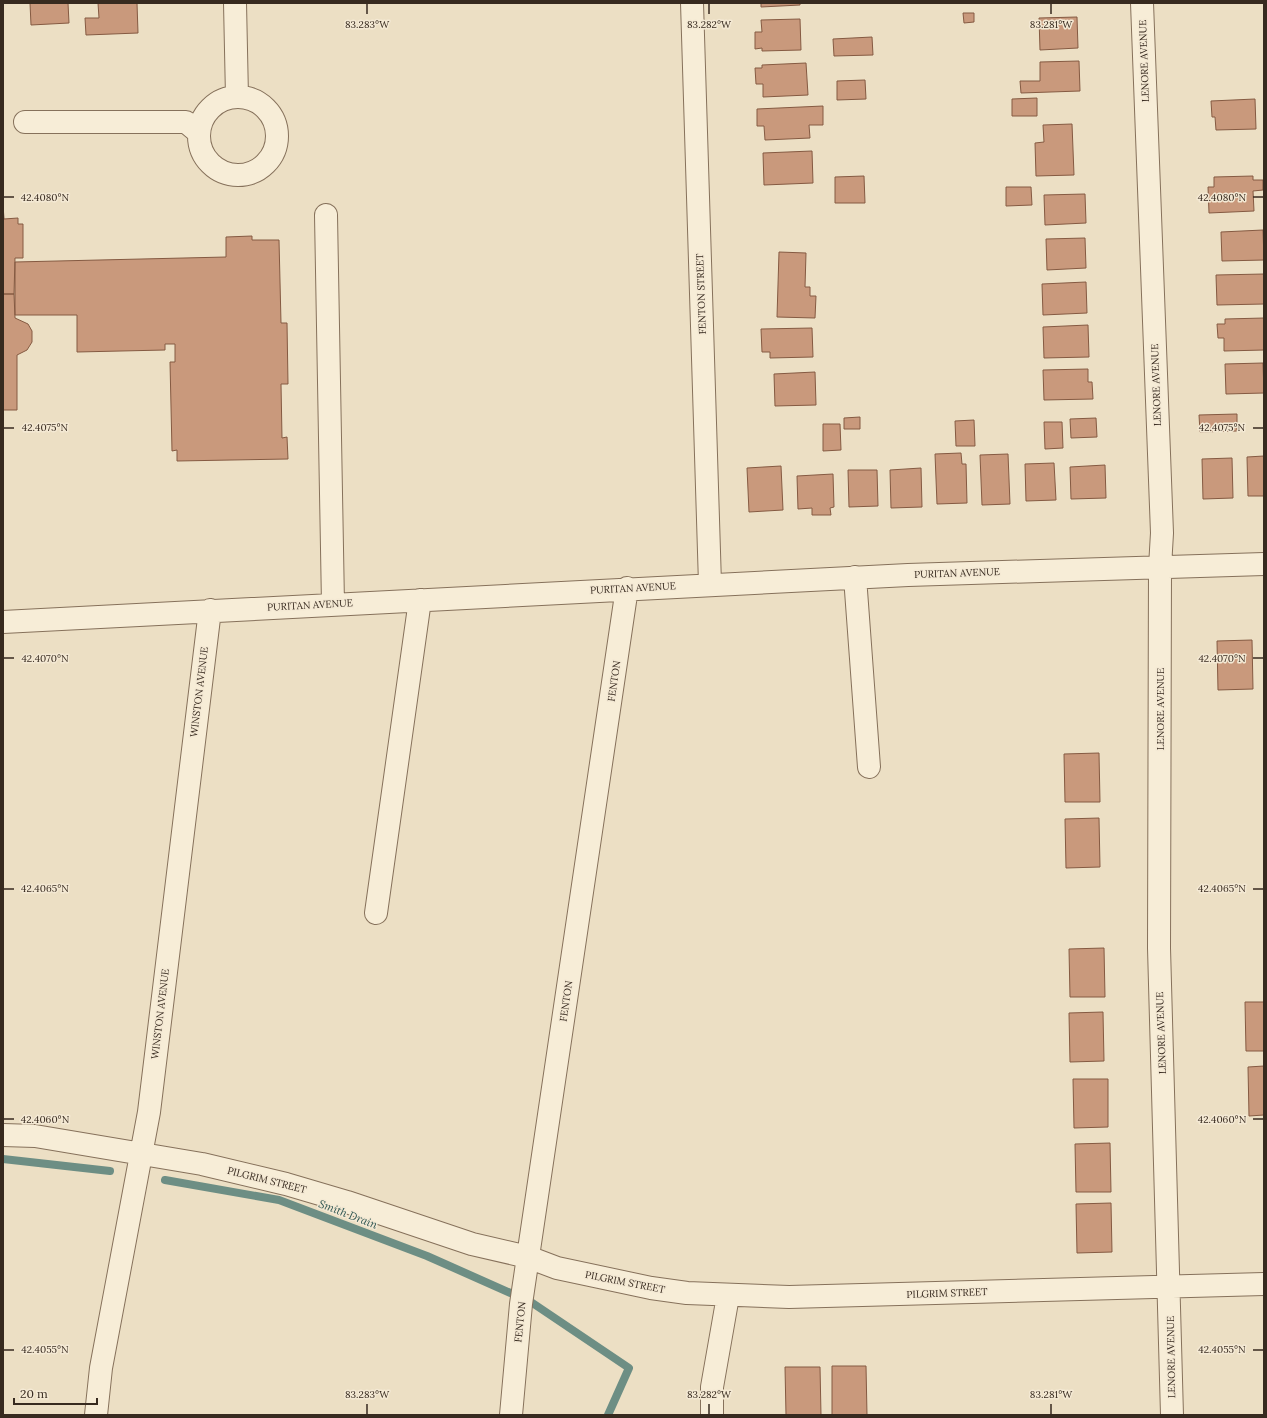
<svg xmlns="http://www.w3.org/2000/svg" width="1267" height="1418" font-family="Lora,serif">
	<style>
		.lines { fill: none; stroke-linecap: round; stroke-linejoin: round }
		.stream { stroke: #6d8e84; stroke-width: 8 }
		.building { fill: #c9997c; stroke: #855a42 }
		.minor-casing { stroke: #86715b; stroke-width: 24 }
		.minor { stroke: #f7edd7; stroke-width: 22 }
		.ticks { fill: none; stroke: #372a1f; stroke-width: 1.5 }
		.labels { text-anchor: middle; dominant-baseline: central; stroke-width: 3; stroke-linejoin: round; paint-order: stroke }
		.street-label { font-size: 10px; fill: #372a1f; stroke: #f4e9d4 }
		.water-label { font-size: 11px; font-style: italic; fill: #2f5652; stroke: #f4e9d4 }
		.ticks-label { font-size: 10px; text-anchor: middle; fill: #372a1f; stroke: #f4e9d4; stroke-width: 3; stroke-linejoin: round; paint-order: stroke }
	</style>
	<rect width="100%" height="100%" fill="#ecdfc4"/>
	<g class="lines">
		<path class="stream" d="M3 1159 110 1171
			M165 1180 279 1200 427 1256 515 1295
			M528 1300 629 1368 608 1415"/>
	</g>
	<path class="building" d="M30 3H68L69 23 31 25Z
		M98 3H137L138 33 86 35 85 18H99Z
		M761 3H800V5L761 7Z
		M963 13H974V22L964 23Z
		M1077 17 1078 48 1040 50 1039 18Z
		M800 19 801 50 762 51V48L755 49V32H762L761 20Z
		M872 37 873 55 834 56 833 39Z
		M1079 61 1080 91 1021 93 1020 81H1040V62Z
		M806 63 808 95 763 97V84H756L755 68H762V65Z
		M865 80 866 99 837 100V81Z
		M1037 98V116H1012V99Z
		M1255 99 1256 129 1216 130 1215 117H1212L1211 101Z
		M823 106V125H809L810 138 765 140 764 126H757V109Z
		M1072 124 1074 175 1036 176 1035 143 1044 142 1043 125Z
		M812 151 813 183 764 185 763 153Z
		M864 176 865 203H835V177Z
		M1253 176V180H1263V190L1253 191 1254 211 1209 213 1208 187H1214V177Z
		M1006 187H1031L1032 205 1006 206Z
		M1085 194 1086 223 1045 225 1044 195Z
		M3 205 4 219 18 218V224H23V258H15L14 294H3Z
		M1263 230 1264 260 1222 261 1221 232Z
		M252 236V240H279L281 323H287L288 384H281L282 438 287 437 288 459 177 461V450L172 451 170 362H175V344H165V350L77 352V315H15V262L226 257V237Z
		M1085 238 1086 268 1047 270 1046 239Z
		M779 252 806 253 805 287H810V296H816L815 318 777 317Z
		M1264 274V304L1217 305 1216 275Z
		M1086 282 1087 313 1043 315 1042 284Z
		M3 294H14L15 318 28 324 32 331V342L27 350 17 355V410H3Z
		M1264 318V350L1224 351V338H1218L1217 324H1225V319Z
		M1088 325 1089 357 1044 358 1043 327Z
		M812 328 813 357 770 358V352H762L761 329Z
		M1263 363 1264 393 1226 394 1225 364Z
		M1088 369V382H1092L1093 399 1044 400 1043 370Z
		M815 372 816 405 775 406 774 374Z
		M1237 414V431L1200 432 1199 415Z
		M860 417V429H844V418Z
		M1096 418 1097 437 1071 438 1070 419Z
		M974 420 975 446H956L955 421Z
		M1044 422H1062L1063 448 1045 449Z
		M823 424H840L841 450 823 451Z
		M961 453 962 464H966L967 503 937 504 935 454Z
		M1008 454 1010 504 982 505 980 455Z
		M1264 456V496H1248L1247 457Z
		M1232 458 1233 498 1203 499 1202 459Z
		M1054 463 1056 500 1026 501 1025 464Z
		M1105 465 1106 498 1071 499 1070 467Z
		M781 466 783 510 749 512 747 468Z
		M921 468 922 507 891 508 890 470Z
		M848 470H877L878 506 849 507Z
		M833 474 834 507 830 508 831 515H812V508L798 509 797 476Z
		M1252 640 1253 689 1218 690 1217 641Z
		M1099 753 1100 802H1065L1064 754Z
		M1099 818 1100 867 1066 868 1065 819Z
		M1104 948 1105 997H1070L1069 949Z
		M1245 1002H1264V1051H1246Z
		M1103 1012 1104 1061 1070 1062 1069 1013Z
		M1264 1066V1115L1249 1116 1248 1067Z
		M1073 1079H1108V1127L1074 1128Z
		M1110 1143 1111 1192H1076L1075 1144Z
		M1111 1203 1112 1252 1077 1253 1076 1204Z
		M832 1366H866L867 1415H832Z
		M785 1367H820L821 1415H786Z"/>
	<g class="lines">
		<defs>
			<path id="minor" d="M235 3 237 97
				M692 3 710 584
				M1142 3 1162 533 1160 567 1159 948 1172 1415
				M199 136a39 39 0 1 1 78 0a39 39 0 1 1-78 0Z
				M25 122H186L198 132
				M326 215 333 604
				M855 577 869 767
				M3 622 908 575 1264 564
				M376 913 420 600
				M3 1135 35 1136 202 1164 286 1184 347 1202 472 1244 528 1257 557 1268 651 1288 687 1293 789 1297 1264 1284
				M96 1415 101 1368 149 1112 210 610
				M511 1415 521 1304 627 588
				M712 1415V1387L728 1296"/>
		</defs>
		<use href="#minor" class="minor-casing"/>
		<use href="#minor" class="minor"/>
	</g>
	<path class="ticks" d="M367 4V14M709 4V14M1051 4V14M4 197H14M1253 197H1263M4 428H14M1253 428H1263M4 658H14M1253 658H1263M4 889H14M1253 889H1263M4 1119H14M1253 1119H1263M4 1350H14M1253 1350H1263M367 1404V1414M709 1404V1414M1051 1404V1414"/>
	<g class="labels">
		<g class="street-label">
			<text transform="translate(1144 61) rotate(-92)">LENORE AVENUE</text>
			<text transform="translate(701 294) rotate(-92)">FENTON STREET</text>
			<text transform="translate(1156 385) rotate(-92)">LENORE AVENUE</text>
			<text transform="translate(957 573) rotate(-2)">PURITAN AVENUE</text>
			<text transform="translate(633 588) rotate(-3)">PURITAN AVENUE</text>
			<text transform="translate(310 605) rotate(-3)">PURITAN AVENUE</text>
			<text transform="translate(614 681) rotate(-82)">FENTON</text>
			<text transform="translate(199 692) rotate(-83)">WINSTON AVENUE</text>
			<text transform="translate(1160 709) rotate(-90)">LENORE AVENUE</text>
			<text transform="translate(566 1001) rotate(-82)">FENTON</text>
			<text transform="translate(160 1014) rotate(-83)">WINSTON AVENUE</text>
			<text transform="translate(1161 1033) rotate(-92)">LENORE AVENUE</text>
			<text transform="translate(267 1180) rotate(14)">PILGRIM STREET</text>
			<text transform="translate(625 1282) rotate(11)">PILGRIM STREET</text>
			<text transform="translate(947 1293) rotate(-2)">PILGRIM STREET</text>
			<text transform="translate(520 1322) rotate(-84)">FENTON</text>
			<text transform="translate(1171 1357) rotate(-91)">LENORE AVENUE</text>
		</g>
		<g class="water-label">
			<text transform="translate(348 1214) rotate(21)">Smith Drain</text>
		</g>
	</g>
	<g class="ticks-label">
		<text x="367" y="28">83.283°W</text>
		<text x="709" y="28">83.282°W</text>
		<text x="1051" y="28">83.281°W</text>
		<text x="45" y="201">42.4080°N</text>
		<text x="1222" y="201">42.4080°N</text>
		<text x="45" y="431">42.4075°N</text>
		<text x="1222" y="431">42.4075°N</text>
		<text x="45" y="662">42.4070°N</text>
		<text x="1222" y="662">42.4070°N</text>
		<text x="45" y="892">42.4065°N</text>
		<text x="1222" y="892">42.4065°N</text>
		<text x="45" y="1123">42.4060°N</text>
		<text x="1222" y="1123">42.4060°N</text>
		<text x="45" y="1353">42.4055°N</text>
		<text x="1222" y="1353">42.4055°N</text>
		<text x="367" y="1398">83.283°W</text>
		<text x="709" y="1398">83.282°W</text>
		<text x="1051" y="1398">83.281°W</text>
	</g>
	<rect width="1267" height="1418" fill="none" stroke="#372a1f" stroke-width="8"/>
	<path d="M14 1398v6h83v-6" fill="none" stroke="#372a1f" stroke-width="2"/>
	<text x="20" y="1398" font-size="12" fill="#372a1f" stroke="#f4e9d4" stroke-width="3" paint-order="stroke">20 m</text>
</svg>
